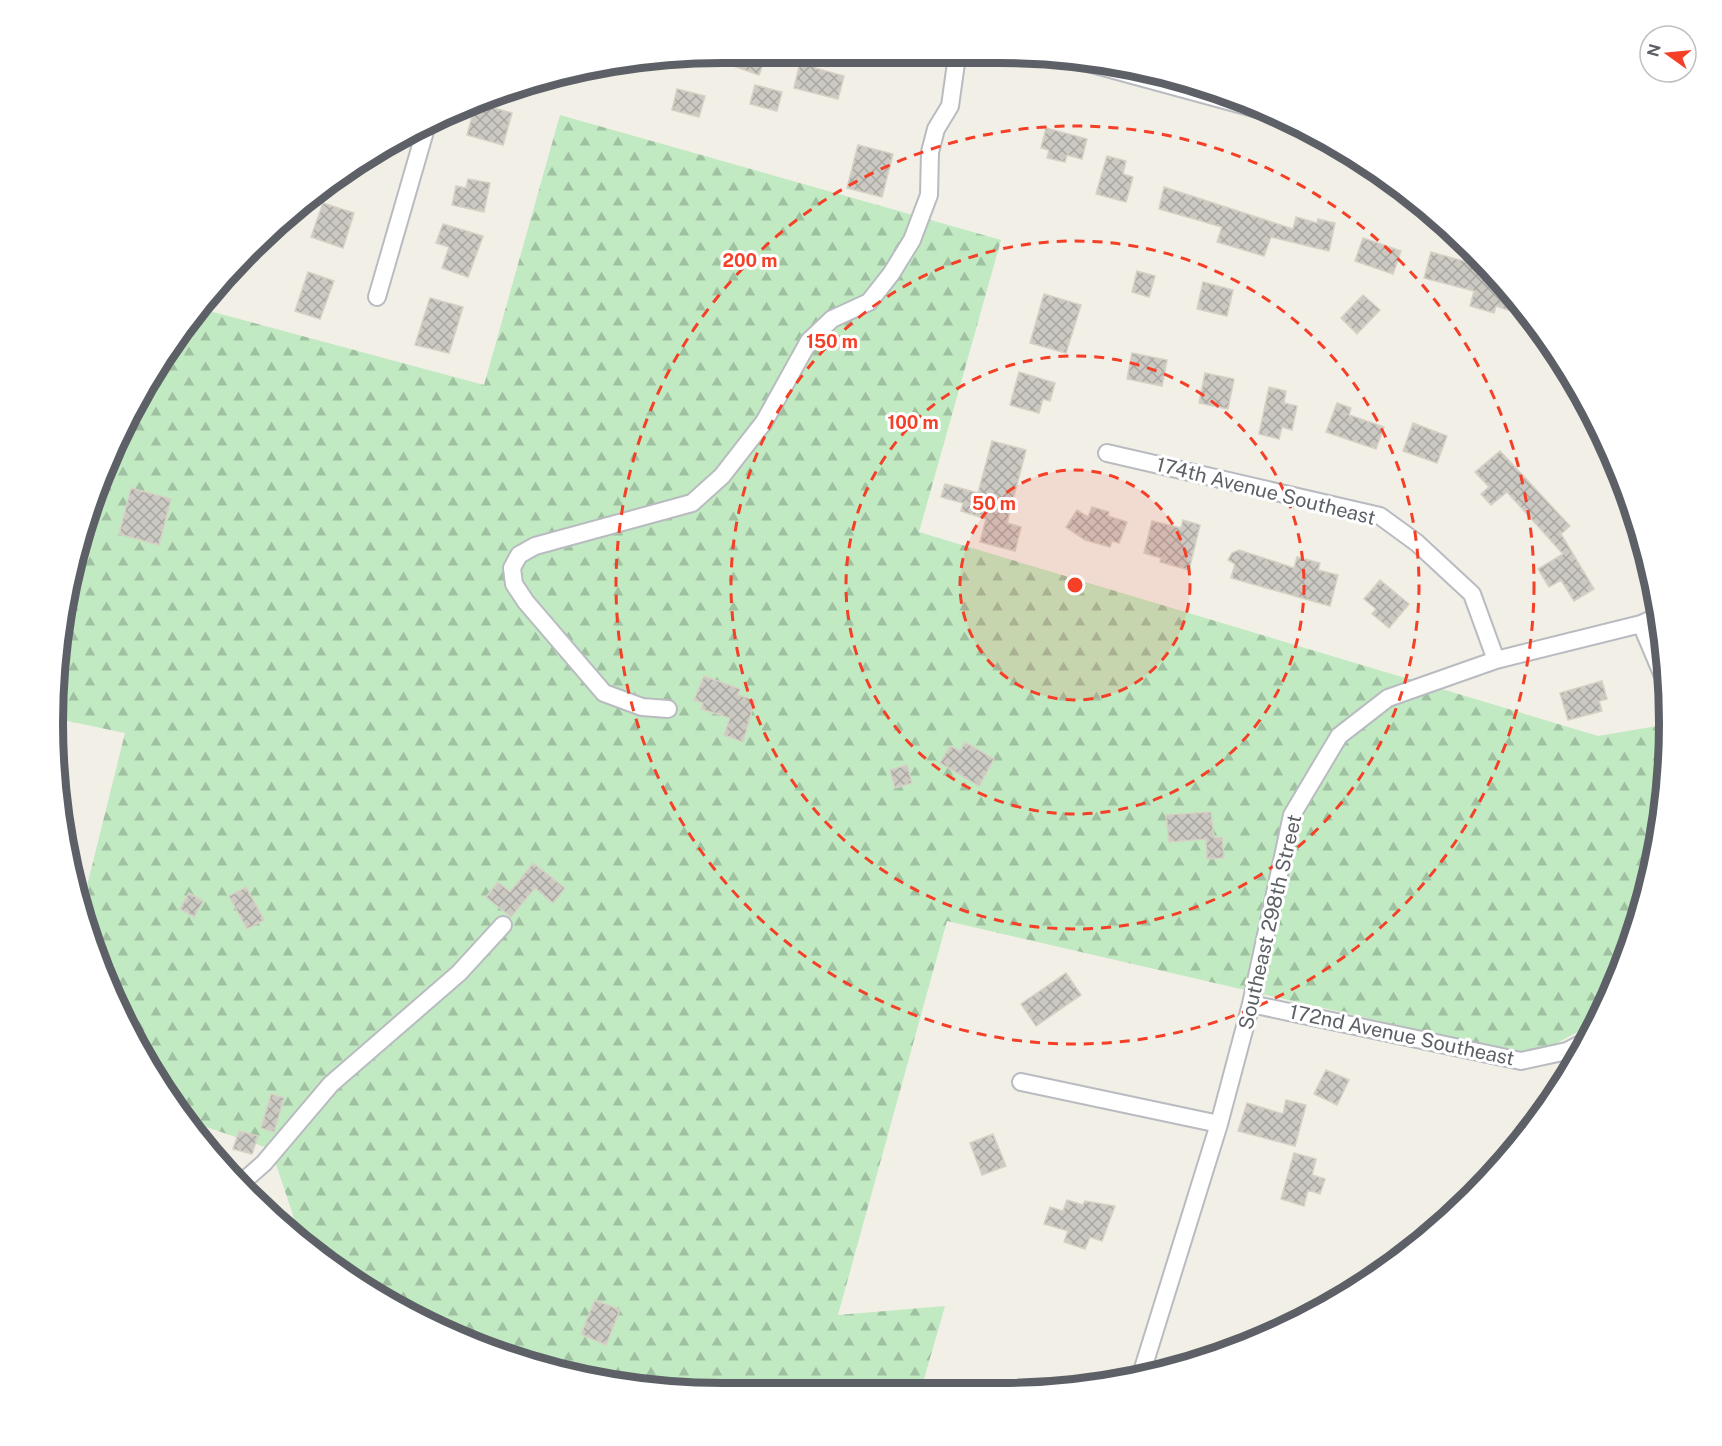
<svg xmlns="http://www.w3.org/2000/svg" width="1722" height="1446" font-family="'Public Sans',sans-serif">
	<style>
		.forest { fill: url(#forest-firs) }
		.building { fill: url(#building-cross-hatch); stroke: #d6d1c4; stroke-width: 1.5 }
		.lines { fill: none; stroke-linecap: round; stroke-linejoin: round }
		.minor-casing { stroke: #b8bbc0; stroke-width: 20 }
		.minor { stroke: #fff; stroke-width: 16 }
		.ring { fill: none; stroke: #f53f27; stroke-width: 3; stroke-dasharray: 10 8 }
		.labels { text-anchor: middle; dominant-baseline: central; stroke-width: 6; stroke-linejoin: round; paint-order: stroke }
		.street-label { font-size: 20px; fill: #5d6167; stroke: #fff }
		.rim { fill: none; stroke: #5d6167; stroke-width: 8 }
		.centre { fill: #f53f27; stroke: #fff; stroke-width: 3 }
		.ring-label { font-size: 18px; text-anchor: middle; font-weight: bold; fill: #f53f27; stroke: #fff; stroke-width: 6; stroke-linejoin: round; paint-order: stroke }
	</style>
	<defs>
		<pattern id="forest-firs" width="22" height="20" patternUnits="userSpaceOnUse" patternTransform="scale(1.5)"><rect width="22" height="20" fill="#c1eac2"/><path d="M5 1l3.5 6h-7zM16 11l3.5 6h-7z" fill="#a0c1a1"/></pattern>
		<pattern id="building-cross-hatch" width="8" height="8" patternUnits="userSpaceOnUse" patternTransform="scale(1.5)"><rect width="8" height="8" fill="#ccc9c3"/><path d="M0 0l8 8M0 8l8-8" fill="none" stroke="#a9a7a2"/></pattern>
	</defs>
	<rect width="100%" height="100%" fill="#f1efe6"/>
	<path class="forest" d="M560 115 1001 240 919 532 1598 736 1669 724 1657 854 1618 980 1596 1022 1546 1049 1518 1053 947 921 838 1315 945 1306 920 1393 679 1392 508 1358 387 1303 300 1236 271 1149 186 1120 165 1095 103 979 83 902 125 733 58 719V636L103 467 166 350 202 309 484 385Z"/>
	<path class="building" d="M729 53H767L759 75 725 63Z
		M802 54 819 55 815 68 844 76 838 99 794 88Z
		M755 85 782 92 777 111 750 104Z
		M677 89 705 96 699 117 672 110Z
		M476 103 512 113 503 145 467 135Z
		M1046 128 1087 139 1082 159 1067 155 1065 162 1047 158 1049 150 1041 148Z
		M858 145 893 154 882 197 847 188Z
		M1107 156 1126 161 1123 174 1133 177 1126 202 1096 194Z
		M468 179 490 183 484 212 452 205 456 186 466 188Z
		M1164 187 1293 229 1296 217 1317 223 1318 219 1335 223 1329 251 1271 237 1264 256 1217 242 1222 227 1159 209Z
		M323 203 354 213 343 248 311 237Z
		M443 224 483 236 468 277 442 268 449 247 436 243Z
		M1363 238 1401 251 1393 274 1355 261Z
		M1431 252 1481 266 1483 262 1498 276 1496 281 1505 284 1520 304 1517 313 1496 306 1494 313 1470 306 1474 291 1424 278Z
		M1137 271 1155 276 1149 297 1132 292Z
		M308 272 334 281 320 319 295 311Z
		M1203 282 1233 290 1227 316 1197 309Z
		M1044 294 1081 305 1066 353 1030 343Z
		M1363 295 1380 310 1357 334 1341 318Z
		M430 298 463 307 449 353 415 345Z
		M1132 353 1167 360 1162 386 1127 379Z
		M1019 372 1055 383 1050 401 1043 399 1039 413 1010 405Z
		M1205 373 1234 379 1228 409 1199 403Z
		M1269 387 1286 391 1284 403 1297 406 1292 430 1282 427 1279 439 1259 434Z
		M1337 403 1351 408 1349 415 1384 427 1376 449 1326 432Z
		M1413 423 1447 436 1437 463 1403 451Z
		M992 441 1026 450 1007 523 1021 527 1015 551 980 542 986 519 961 511 963 503 941 497 945 484 978 493Z
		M1500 451 1570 526 1561 534 1594 589 1574 601 1561 580 1549 587 1538 569 1563 554 1507 492 1491 505 1481 494 1489 487 1475 472Z
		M131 488 171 499 159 545 119 534Z
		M1092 507 1109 512 1108 516 1127 522 1119 543 1112 541 1110 547 1085 540 1066 527 1077 510 1088 517Z
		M1183 520 1200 525 1189 570 1160 562 1161 558 1144 553 1152 521 1181 528Z
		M1239 550 1294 568 1297 557 1320 563 1318 570 1338 575 1330 606 1231 578 1235 564 1228 560 1232 553Z
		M1380 580 1409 604 1389 628 1372 614 1376 609 1364 599Z
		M704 676 740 689 738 695 755 700 743 742 724 735 730 718 701 709 703 703 694 700Z
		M1602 681 1607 699 1599 701 1602 711 1568 720 1560 693Z
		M965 742 994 759 979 786 940 763 950 746 960 751Z
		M907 765 912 783 895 788 890 770Z
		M1211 812 1214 838 1222 837 1224 858 1207 859 1206 839 1169 842 1166 815Z
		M533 863 565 888 553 903 535 888 511 917 486 897 498 882 510 892Z
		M246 887 264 920 247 929 229 896Z
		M189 893 203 901 194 917 180 909Z
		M1066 973 1081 995 1036 1026 1021 1004Z
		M1326 1070 1349 1080 1337 1105 1314 1094Z
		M271 1094 284 1098 274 1132 261 1128Z
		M1286 1100 1306 1105 1295 1146 1238 1131 1247 1103 1283 1114Z
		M239 1131 258 1136 252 1154 233 1149Z
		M993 1134 1006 1166 982 1175 970 1143Z
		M1294 1153 1316 1159 1312 1175 1325 1179 1320 1194 1308 1190 1304 1206 1281 1199Z
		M1067 1200 1083 1205 1085 1201 1115 1206 1102 1241 1090 1237 1085 1249 1064 1242 1068 1231 1044 1224 1050 1207 1063 1211Z
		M595 1300 620 1310 606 1345 581 1334Z"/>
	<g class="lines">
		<defs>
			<path id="minor" d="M1070 58 1272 113
				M377 297 428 121
				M1107 453 1380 516 1417 543 1472 594 1496 660
				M1641 624 1666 683
				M668 709 642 707 604 693 526 602 514 584 512 568 519 555 535 546 692 503 722 476 764 422 809 341 832 319 869 302 891 274 912 240 929 195 930 152 936 129 950 106 957 56
				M1251 1004 1521 1061 1567 1051 1586 1041
				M1021 1082 1219 1124
				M239 1185 264 1163 331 1084 459 973 503 925
				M1140 1378 1219 1124 1251 1004 1292 815 1339 736 1388 698 1496 660 1641 624 1659 616"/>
		</defs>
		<use href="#minor" class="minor-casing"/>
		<use href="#minor" class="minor"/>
	</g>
	<circle cx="1075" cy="585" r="115" fill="#f53f27" fill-opacity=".12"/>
	<g class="ring">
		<circle cx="1075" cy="585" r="115"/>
		<circle cx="1075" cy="585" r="229"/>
		<circle cx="1075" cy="585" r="344"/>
		<circle cx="1075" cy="585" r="459"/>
	</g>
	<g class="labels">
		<g class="street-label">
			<text transform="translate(1266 491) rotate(14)">174th Avenue Southeast</text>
			<text transform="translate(1270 922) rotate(-77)">Southeast 298th Street</text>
			<text transform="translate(1402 1035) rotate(12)">172nd Avenue Southeast</text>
		</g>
	</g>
	<path d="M0 0H1722V1446H0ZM723 63H999A660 660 0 0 1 1659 723V723A660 660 0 0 1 999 1383H723A660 660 0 0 1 63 723V723A660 660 0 0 1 723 63Z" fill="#fff" fill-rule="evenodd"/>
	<path class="rim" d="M723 63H999A660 660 0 0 1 1659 723V723A660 660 0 0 1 999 1383H723A660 660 0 0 1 63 723V723A660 660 0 0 1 723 63Z"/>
	<circle cx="1075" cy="585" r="9" class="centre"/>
	<g class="ring-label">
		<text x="750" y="267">200 m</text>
		<text x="832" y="348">150 m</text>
		<text x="913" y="429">100 m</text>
		<text x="994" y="510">50 m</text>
	</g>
	<g transform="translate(1668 54) rotate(285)"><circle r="28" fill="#ffffff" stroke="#bec0c2" stroke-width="1.5"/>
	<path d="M0-4.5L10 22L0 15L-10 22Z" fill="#f53f27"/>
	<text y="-9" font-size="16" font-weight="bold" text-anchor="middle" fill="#5d6167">N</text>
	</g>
</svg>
